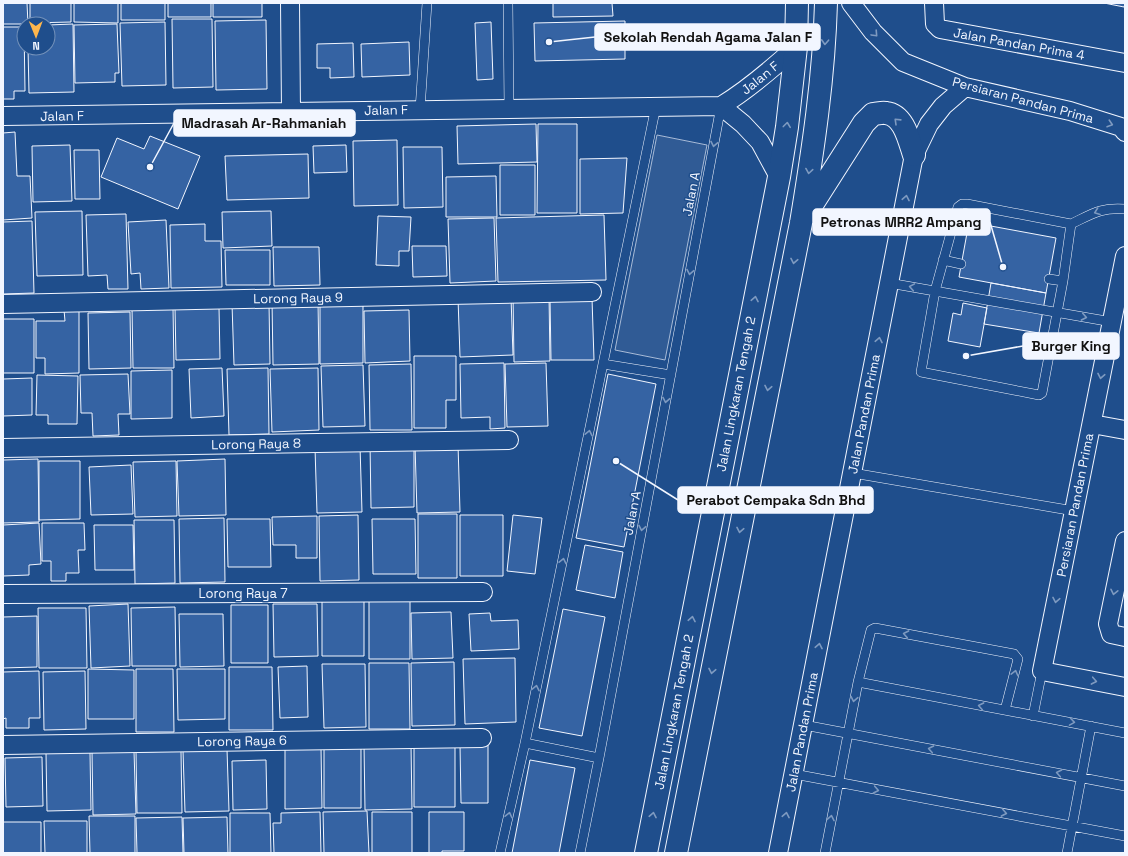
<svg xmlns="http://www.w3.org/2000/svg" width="1128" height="856" font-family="'Space Grotesk',sans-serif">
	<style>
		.green { fill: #305b95; stroke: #a8bbd7 }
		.building { fill: #3563a3; stroke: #f2f6ff }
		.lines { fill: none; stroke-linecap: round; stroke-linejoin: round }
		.lane-casing { stroke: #f2f6ff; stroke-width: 10 }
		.street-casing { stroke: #f2f6ff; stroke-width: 20 }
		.highway-casing { stroke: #f2f6ff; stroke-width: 24 }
		.lane { stroke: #1f4e8c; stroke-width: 9 }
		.street { stroke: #1f4e8c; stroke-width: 18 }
		.highway { stroke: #1f4e8c; stroke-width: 22 }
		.oneway { stroke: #7e9ac0 }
		.labels { text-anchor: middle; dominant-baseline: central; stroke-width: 3; stroke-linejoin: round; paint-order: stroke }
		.street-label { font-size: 13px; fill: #f2f6ff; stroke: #1f4e8c }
		.leader { fill: none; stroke: #f2f6ff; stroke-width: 1.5 }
		.callout-dot { fill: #f2f6ff; stroke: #1f4e8c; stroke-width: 1.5 }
		.callout { fill: #f2f6ff; stroke: #f2f6ff; stroke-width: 1.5 }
		.callout-label { font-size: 14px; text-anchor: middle; font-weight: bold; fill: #111 }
	</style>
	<rect width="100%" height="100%" fill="#1f4e8c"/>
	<path class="green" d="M657 135 707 145 665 360 615 350Z"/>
	<path class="building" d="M3 3H27L28 24H3Z
		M30 3H71V22L30 23Z
		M74 3H118V23L74 22Z
		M121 3H165V20H121Z
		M168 3H211V17H168Z
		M213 3H262V17H213Z
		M553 3H612L613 16 553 17Z
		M1104 3H1125V4L1124 7Z
		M172 19H212L213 87 173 88Z
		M266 20 267 89 216 90 215 21Z
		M625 21V59L535 61 534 23Z
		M165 22 166 85 122 86 120 23Z
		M491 22 493 79 477 80 475 23Z
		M73 24 74 92 29 93 28 48H48V25Z
		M117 24 119 73H115V82L75 83 74 25Z
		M3 27H24L25 91H14V99H3Z
		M409 42 410 75 362 77 361 44Z
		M353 43 354 77 330 78V68H317V44Z
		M536 124 537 162 458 164 457 126Z
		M538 124H577V213H537Z
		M15 132 17 176H30L32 218 3 220V133Z
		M150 136 200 156 178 209 101 177 117 138 144 149Z
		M397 140 398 205 354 206 353 141Z
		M70 145 72 201 33 202 32 146Z
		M346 145 347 172 314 173 313 146Z
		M403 147H442L443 207 404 208Z
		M74 150H99L100 199H75Z
		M308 154 309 198 227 200 225 156Z
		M627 158 623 213 580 214V159Z
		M500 165H535V215H500Z
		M496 176 497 217H446V177Z
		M82 211 83 275 37 276 35 212Z
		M271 211 272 246 223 248 222 212Z
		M126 214 128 289H108L107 275 88 276 86 215Z
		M604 215 606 280 498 282 496 218Z
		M378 216 411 217 409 251H399V266L376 265Z
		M494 218 496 281 450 283 448 219Z
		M166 220 169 288 141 289 140 273 131 274 128 222Z
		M32 221 34 293 3 294V222Z
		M969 222 1056 238 1046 293 959 277Z
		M205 224V241H221L222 287 171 288 170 225Z
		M412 246H446L447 276 413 277Z
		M273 247H319L320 285 274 286Z
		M225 250H270V285H226Z
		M991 283 1046 293 1039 333 984 324Z
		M549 295 550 361 514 362 513 296Z
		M511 297 513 355 460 357 458 298Z
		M550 298H592L594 360H551Z
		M272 301H318L319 364 273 365Z
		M320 301H363V363L320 364Z
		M269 303 270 364 234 365 232 304Z
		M963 303 987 308 980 347 948 341 953 313 961 315Z
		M173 307 174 368H133L132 308Z
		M219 307 220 359 176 360 175 308Z
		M64 310H79V373L45 374V358H36V321H65Z
		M409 310 410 361 365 363 364 311Z
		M130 312 131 368 89 369 88 313Z
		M3 319H34V373H3Z
		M414 356H456V400H446V428H414Z
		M504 363 505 428 490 429V417L461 418 460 364Z
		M546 363 548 426 507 427 505 364Z
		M411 364 412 430H370L369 365Z
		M363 365 365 426 323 427 321 366Z
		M222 368 224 416 191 418 189 369Z
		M268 368 269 434 229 435 227 369Z
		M318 368 319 430 272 432 270 369Z
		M172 370V418L131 419V371Z
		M128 374 130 414H118L119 435 93 436 92 413H81L80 375Z
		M608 374 656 384 624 547 576 538Z
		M37 375 78 376 77 424H48V415H36Z
		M32 378V415L3 416V379Z
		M370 444H414V507L371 508Z
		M458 444 460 512 417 513 415 445Z
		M360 446 362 512 317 513 315 448Z
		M38 459 39 522 3 523V460Z
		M225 459 226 515 179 516 177 461Z
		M39 461H80V519L39 520Z
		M176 461 177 516 135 517 133 462Z
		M131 465 133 514 91 515 89 467Z
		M418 514H457V578H418Z
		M358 515 359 580 320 581 319 516Z
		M460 515H503V576H460Z
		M513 515 542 518 535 574 507 571Z
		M317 516V558H296V545H273L272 517Z
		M224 518 225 582 180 583 179 519Z
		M227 519H270L271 567H228Z
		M372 519H415L416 574H373Z
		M134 520H174L175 583 135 584Z
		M39 523 41 564 29 565V575L3 576V525Z
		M42 523H84L85 550H78L79 573H66V581H51V561H42Z
		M94 525H133L134 570H95Z
		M585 545 623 552 615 598 576 590Z
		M369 599H410V659H369Z
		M322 600H364V656H322Z
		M128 604 130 666 91 668 89 606Z
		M273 604H317L318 656 274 657Z
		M231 605H268V663H231Z
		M175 607 176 666H132L131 608Z
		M38 608H86L87 668H39Z
		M563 609 605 617 582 736 539 728Z
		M451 612 453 658 412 659 411 613Z
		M490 613 491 621 518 620 519 649 471 651 469 614Z
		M179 614H223L224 666 180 667Z
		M37 616V667L3 668V617Z
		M515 658 516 722 465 724 463 659Z
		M454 662 455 725 412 726 411 663Z
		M369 663H409L410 729H369Z
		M322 664H365L366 727 324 728Z
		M307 666 308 717 280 718 278 667Z
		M229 667H272L273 730H229Z
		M88 669 134 670V719H88Z
		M136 669H173L174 732H136Z
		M177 669H225V719L178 720Z
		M39 671 40 718H29V728H6V718L3 719V672Z
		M85 671 86 729 44 730 43 672Z
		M455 742V807H414V743Z
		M411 744 412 809 365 810 364 745Z
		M460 745H488V803H461Z
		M324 746H361V808H324Z
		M285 747H321L322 808 285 809Z
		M227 749 229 811 185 812 183 751Z
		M134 751 136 814 93 815 92 752Z
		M181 751 182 813H137L136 752Z
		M90 752 91 810 47 811 46 753Z
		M42 757 43 806 6 807 5 758Z
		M266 760 267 809 233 810 232 761Z
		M530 760 575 768 559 853H512Z
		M367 811 369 853H324L323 812Z
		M320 812 321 853H274L273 823H281V813Z
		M372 812H412V853H372Z
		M429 812H464V851H442V853H429Z
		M230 813H270L271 853H230Z
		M89 816H135V853H90Z
		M182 817 183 853H137L136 818Z
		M227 817 228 853H184L183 818Z
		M44 821H87V853H45Z
		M3 822H41V853H3Z"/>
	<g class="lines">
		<defs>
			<path id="lane" d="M508 3 509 109
				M420 110 427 3
				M962 204H967L1071 224 1063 281 1042 393 1039 395 921 372 935 291 958 207Z
				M1071 224C1092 214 1101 207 1125 209
				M943 260 961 264
				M1049 279 1063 281
				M889 283 1112 322
				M603 364 671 375
				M853 473 1074 511
				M858 682 871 630 875 628 1014 654 1018 659 1005 710
				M1033 716 1042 671
				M804 725 1125 786
				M525 743 599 758
				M794 774 1125 836
				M500 853 525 743 656 106
				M580 853 599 758 721 106
				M825 853 858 682 1125 733
				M1067 853 1091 726"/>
			<path id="street" d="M290 3 291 111
				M851 3 873 32 903 62 965 87 1070 111 1121 127 1125 132
				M934 3 935 24 940 29 1125 63
				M721 106 743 124 760 142 779 177
				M3 116 721 106C749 89 772 69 796 47
				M1125 256 1042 671 1125 687
				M3 304 592 292
				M1092 424 1125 430
				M3 448 509 440
				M1125 541 1108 624 1111 634 1125 637
				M3 594 483 592
				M3 745 482 738
				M778 853 914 155 929 124 943 106 965 87"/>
			<path id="highway" d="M806 214 864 123 873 114C877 114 882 112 886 113 904 115 909 140 914 155
				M646 853 779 177 787 127 796 47 797 3
				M676 853 801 223C813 150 824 77 826 3"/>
		</defs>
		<use href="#lane" class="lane-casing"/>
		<use href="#street" class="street-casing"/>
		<use href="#highway" class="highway-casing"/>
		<use href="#lane" class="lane"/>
		<use href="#street" class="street"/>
		<use href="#highway" class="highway"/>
	</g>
	<defs><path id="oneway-chevron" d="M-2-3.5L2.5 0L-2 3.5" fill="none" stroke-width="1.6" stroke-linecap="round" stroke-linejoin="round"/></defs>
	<g class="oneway">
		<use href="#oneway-chevron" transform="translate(875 34) rotate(47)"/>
		<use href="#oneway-chevron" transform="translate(825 42) rotate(93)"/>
		<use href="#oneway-chevron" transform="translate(897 121) rotate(-136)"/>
		<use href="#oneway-chevron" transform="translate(1110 124) rotate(18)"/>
		<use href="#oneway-chevron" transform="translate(787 125) rotate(-83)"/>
		<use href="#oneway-chevron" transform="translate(714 144) rotate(101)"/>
		<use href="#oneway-chevron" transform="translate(809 171) rotate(99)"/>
		<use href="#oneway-chevron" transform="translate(906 198) rotate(-79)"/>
		<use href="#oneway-chevron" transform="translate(1097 212) rotate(160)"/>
		<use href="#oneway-chevron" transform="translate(794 261) rotate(101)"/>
		<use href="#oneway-chevron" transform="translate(690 272) rotate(101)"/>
		<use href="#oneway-chevron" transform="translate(912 287) rotate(-170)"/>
		<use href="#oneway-chevron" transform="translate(755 299) rotate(-79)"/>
		<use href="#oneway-chevron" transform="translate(1084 317) rotate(11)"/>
		<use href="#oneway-chevron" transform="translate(879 340) rotate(-79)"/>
		<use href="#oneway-chevron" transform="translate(1101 376) rotate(101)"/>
		<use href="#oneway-chevron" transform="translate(768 388) rotate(101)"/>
		<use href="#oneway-chevron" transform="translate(666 400) rotate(101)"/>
		<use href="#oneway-chevron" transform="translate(589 433) rotate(-78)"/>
		<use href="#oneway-chevron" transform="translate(642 528) rotate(101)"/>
		<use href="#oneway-chevron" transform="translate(740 530) rotate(101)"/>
		<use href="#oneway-chevron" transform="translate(563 561) rotate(-78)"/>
		<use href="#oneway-chevron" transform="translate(1114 592) rotate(102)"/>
		<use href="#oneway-chevron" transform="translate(1056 600) rotate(101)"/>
		<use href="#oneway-chevron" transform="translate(692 619) rotate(-79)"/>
		<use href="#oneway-chevron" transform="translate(906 634) rotate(-169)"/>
		<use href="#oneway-chevron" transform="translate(819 646) rotate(-79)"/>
		<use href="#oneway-chevron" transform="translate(712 671) rotate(101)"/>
		<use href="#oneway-chevron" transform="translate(1015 673) rotate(-76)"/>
		<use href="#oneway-chevron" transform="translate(1094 681) rotate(11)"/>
		<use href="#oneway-chevron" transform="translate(536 688) rotate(-78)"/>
		<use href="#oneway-chevron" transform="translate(854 699) rotate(101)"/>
		<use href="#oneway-chevron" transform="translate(981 706) rotate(-169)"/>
		<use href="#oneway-chevron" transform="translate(1072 722) rotate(9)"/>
		<use href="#oneway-chevron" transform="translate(931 749) rotate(-169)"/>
		<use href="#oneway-chevron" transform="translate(1059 773) rotate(-169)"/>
		<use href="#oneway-chevron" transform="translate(876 790) rotate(11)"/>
		<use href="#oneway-chevron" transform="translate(1004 813) rotate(11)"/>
		<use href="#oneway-chevron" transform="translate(509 815) rotate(-77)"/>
		<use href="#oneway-chevron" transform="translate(653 815) rotate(-79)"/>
		<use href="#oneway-chevron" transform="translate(786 815) rotate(-79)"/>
		<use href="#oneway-chevron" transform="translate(831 818) rotate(-79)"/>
	</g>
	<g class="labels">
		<g class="street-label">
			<text transform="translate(1019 44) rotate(10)">Jalan Pandan Prima 4</text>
			<text transform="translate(760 78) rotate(-39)">Jalan F</text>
			<text transform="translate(1023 100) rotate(15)">Persiaran Pandan Prima</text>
			<text transform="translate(386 110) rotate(-1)">Jalan F</text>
			<text transform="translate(62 116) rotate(-1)">Jalan F</text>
			<text transform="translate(691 194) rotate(-79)">Jalan A</text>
			<text transform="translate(298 298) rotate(-1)">Lorong Raya 9</text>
			<text transform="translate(736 394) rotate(-79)">Jalan Lingkaran Tengah 2</text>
			<text transform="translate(864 414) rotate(-79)">Jalan Pandan Prima</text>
			<text transform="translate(256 444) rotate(-1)">Lorong Raya 8</text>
			<text transform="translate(1075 505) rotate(-79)">Persiaran Pandan Prima</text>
			<text transform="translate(632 513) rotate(-79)">Jalan A</text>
			<text x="243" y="593">Lorong Raya 7</text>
			<text transform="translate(674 712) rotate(-79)">Jalan Lingkaran Tengah 2</text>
			<text transform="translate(802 732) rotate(-79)">Jalan Pandan Prima</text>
			<text transform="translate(242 741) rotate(-1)">Lorong Raya 6</text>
		</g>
	</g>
	<path class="leader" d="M549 42L595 37M150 167L174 123M1003 267L990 222M966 356L1023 346M616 461L678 500"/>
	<g class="callout-dot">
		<circle cx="549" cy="42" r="4"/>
		<circle cx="150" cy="167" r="4"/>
		<circle cx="1003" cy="267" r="4"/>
		<circle cx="966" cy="356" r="4"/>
		<circle cx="616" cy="461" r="4"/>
	</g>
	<g class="callout">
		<rect x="595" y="24" width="225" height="26" rx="4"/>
		<rect x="174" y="110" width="181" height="26" rx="4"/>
		<rect x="813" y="209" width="177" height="26" rx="4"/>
		<rect x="1023" y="333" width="96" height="26" rx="4"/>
		<rect x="678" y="487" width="195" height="26" rx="4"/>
	</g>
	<g class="callout-label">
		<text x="708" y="42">Sekolah Rendah Agama Jalan F</text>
		<text x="264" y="128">Madrasah Ar-Rahmaniah</text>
		<text x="901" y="227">Petronas MRR2 Ampang</text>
		<text x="1071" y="351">Burger King</text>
		<text x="776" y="505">Perabot Cempaka Sdn Bhd</text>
	</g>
	<rect width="1128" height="856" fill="none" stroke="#f2f6ff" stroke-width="8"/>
	<g transform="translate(36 36) rotate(179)"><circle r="19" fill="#1f4e8c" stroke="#7391ba"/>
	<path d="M0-3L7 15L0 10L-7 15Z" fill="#ffb74d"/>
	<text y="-6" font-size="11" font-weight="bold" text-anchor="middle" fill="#f2f6ff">N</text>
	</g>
</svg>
